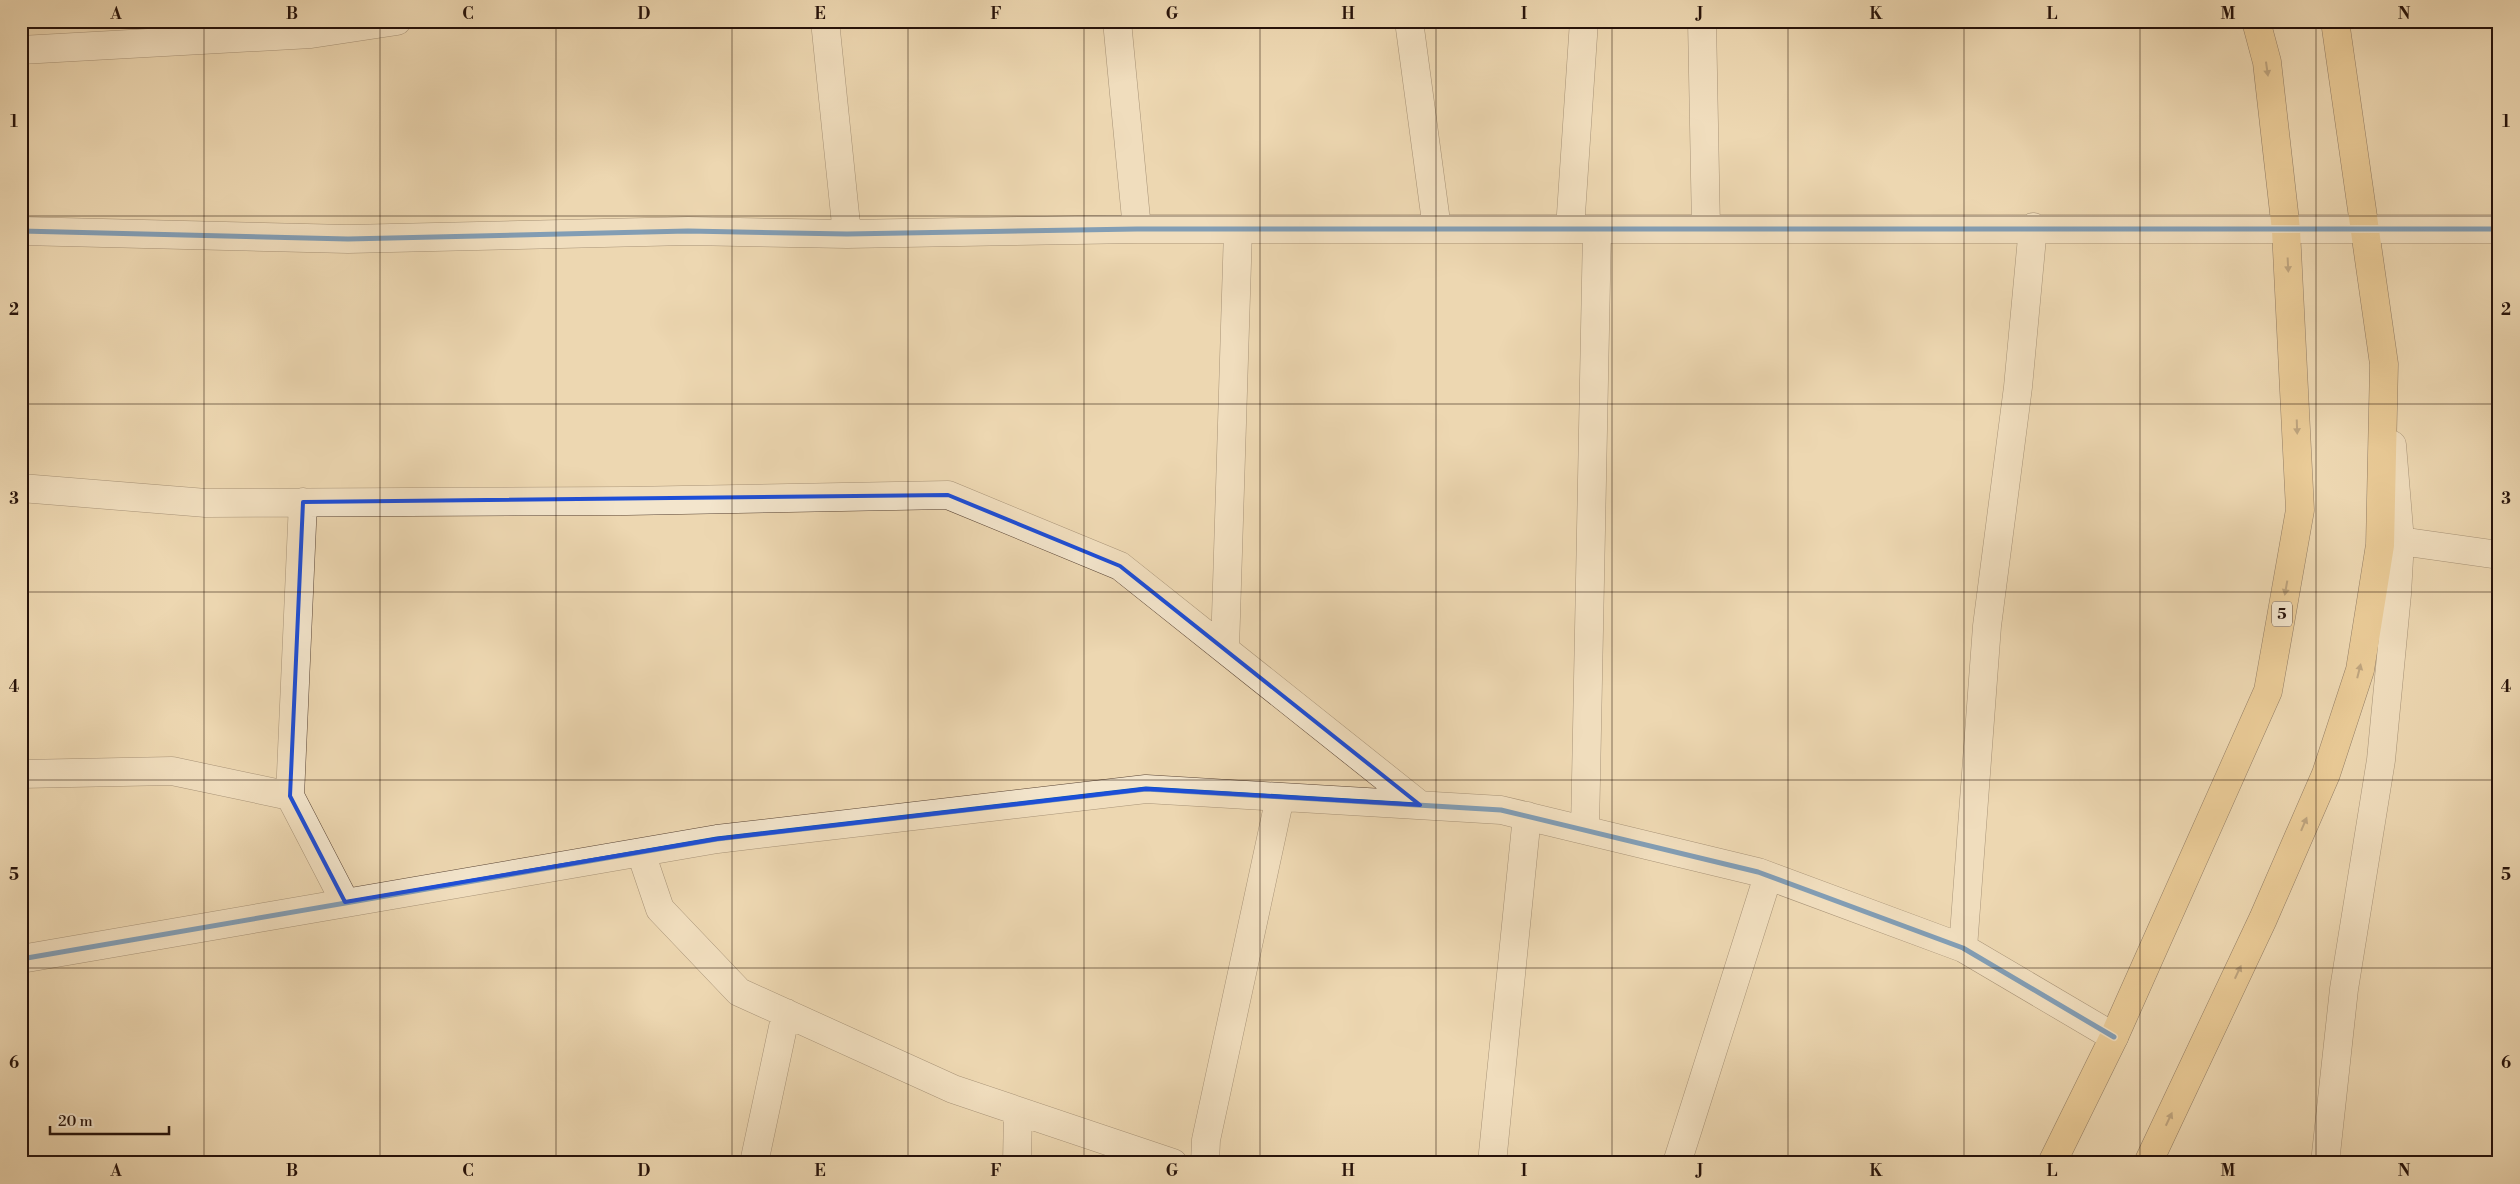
<svg xmlns="http://www.w3.org/2000/svg" width="2520" height="1184" font-family="'Libre Bodoni',serif">
	<style>
		.lines { fill: none; stroke-linecap: round; stroke-linejoin: round }
		.minor-casing { stroke: #584334; stroke-width: 29 }
		.highway-casing { stroke: #26120a; stroke-width: 29 }
		.minor { stroke: #f3e5cc; stroke-width: 28 }
		.highway { stroke: #e6bc78; stroke-width: 28 }
		.cycleway-casing { stroke: #f3e5cc; stroke-width: 8 }
		.cycleway { stroke: #0057b8; stroke-width: 5 }
		.oneway { fill: #866741 }
		.marked { fill: none; stroke: #1d4ed8; stroke-width: 4; stroke-linejoin: round }
		.grid { fill: none; stroke: #26120a; stroke-width: 1; stroke-opacity: 0.55 }
		.labels { text-anchor: middle; dominant-baseline: central; stroke-width: 5; stroke-linejoin: round; paint-order: stroke }
		.shield { fill: #f3e5cc; stroke: #645144; stroke-width: 1 }
		.shield-label { font-size: 15px; font-weight: bold; fill: #26120a }
		.neatline { fill: none; stroke: #26120a; stroke-width: 2 }
		.grid-label { font-size: 16px; text-anchor: middle; font-weight: bold; fill: #26120a }
	</style>
	<rect width="100%" height="100%" fill="#edd7b1"/>
	<filter id="stains"><feTurbulence type="fractalNoise" baseFrequency=".004" numOctaves="4"/><feColorMatrix values="0 0 0 0 .2 0 0 0 0 .09 0 0 0 0 .02 0 0 0 .5 -.17"/></filter>
	<radialGradient id="worn" r=".72"><stop offset=".6" stop-color="#630" stop-opacity="0"/><stop offset="1" stop-color="#630" stop-opacity=".3"/></radialGradient>
	<g class="lines">
		<defs>
			<path id="minor" d="M825 21 847 234
				M1117 21 1137 229
				M1409 21 1437 229
				M1702 21 1706 228
				M21 50 311 34 397 21
				M1570 229 1584 21
				M21 231 348 239 688 231 847 234 1137 229H2499
				M21 488 206 503 627 501 948 495 1120 566 1420 805
				M303 502 290 796 345 902
				M2400 541 2499 555
				M1225 649 1238 230
				M21 774 172 771 290 796
				M1585 830 1597 230
				M641 853 660 909 739 992 953 1089 1173 1163
				M1963 948 1987 626 2018 387 2033 227
				M21 959 717 839 1146 789 1501 810 1758 872 1963 948 2114 1037
				M754 1163 786 1013
				M1017 1163 1018 1111
				M1205 1163 1206 1140 1280 797
				M1492 1163 1527 816
				M1677 1163 1768 876
				M2325 1163 2344 989 2381 760 2397 594 2400 541 2392 445"/>
			<path id="highway" d="M2052 1163 2114 1037 2268 691 2300 510 2286 230 2267 62 2256 21
				M2148 1163 2263 919 2326 774 2360 670 2380 545 2384 364 2335 21"/>
		</defs>
		<use href="#minor" class="minor-casing"/>
		<use href="#highway" class="highway-casing"/>
		<use href="#minor" class="minor"/>
		<use href="#highway" class="highway"/>
		<defs>
			<path id="cycleway" d="M21 231 348 239 688 231 847 234 1137 229H2499
				M21 959 717 839 1146 789 1501 810 1758 872 1963 948 2114 1037"/>
		</defs>
		<use href="#cycleway" class="cycleway-casing"/>
		<use href="#cycleway" class="cycleway"/>
	</g>
	<defs><path id="oneway-solid" d="M-6-.8H1V-3.2L6.5 0L1 3.2V.8H-6Z" transform="scale(1.25)"/></defs>
	<g class="oneway">
		<use href="#oneway-solid" transform="translate(2267 69) rotate(82)"/>
		<use href="#oneway-solid" transform="translate(2288 265) rotate(87)"/>
		<use href="#oneway-solid" transform="translate(2297 427) rotate(88)"/>
		<use href="#oneway-solid" transform="translate(2286 588) rotate(100)"/>
		<use href="#oneway-solid" transform="translate(2359 671) rotate(-76)"/>
		<use href="#oneway-solid" transform="translate(2304 824) rotate(-67)"/>
		<use href="#oneway-solid" transform="translate(2238 972) rotate(-65)"/>
		<use href="#oneway-solid" transform="translate(2169 1119) rotate(-65)"/>
	</g>
	<path d="M0 0H2520V1184H0ZM948 495 1120 566 1420 805 1146 789 717 839 345 902 290 796 303 502Z" fill="#edd7b1" fill-opacity=".55" fill-rule="evenodd"/>
	<path class="marked" d="M948 495 1120 566 1420 805 1146 789 717 839 345 902 290 796 303 502Z"/>
	<path class="grid" d="M204 21V1163M380 21V1163M556 21V1163M732 21V1163M908 21V1163M1084 21V1163M1260 21V1163M1436 21V1163M1612 21V1163M1788 21V1163M1964 21V1163M2140 21V1163M2316 21V1163M21 216H2499M21 404H2499M21 592H2499M21 780H2499M21 968H2499"/>
	<g class="labels">
		<rect class="shield" x="2272" y="601.5" width="20" height="25" rx="4"/>
		<g class="shield-label">
			<text x="2282" y="614">5</text>
		</g>
	</g>
	<rect width="2520" height="1184" fill="none" stroke="#edd7b1" stroke-width="55"/>
	<path d="M50 1126v8h119v-8" fill="none" stroke="#26120a" stroke-width="2.5"/>
	<text x="58" y="1126" font-size="15" fill="#26120a" stroke="#f3e5cc" stroke-width="4" paint-order="stroke">20 m</text>
	<rect x="28" y="28" width="2464" height="1128" class="neatline"/>
	<g class="grid-label">
		<text x="116" y="19">A</text>
		<text x="292" y="19">B</text>
		<text x="468" y="19">C</text>
		<text x="644" y="19">D</text>
		<text x="820" y="19">E</text>
		<text x="996" y="19">F</text>
		<text x="1172" y="19">G</text>
		<text x="1348" y="19">H</text>
		<text x="1524" y="19">I</text>
		<text x="1700" y="19">J</text>
		<text x="1876" y="19">K</text>
		<text x="2052" y="19">L</text>
		<text x="2228" y="19">M</text>
		<text x="2404" y="19">N</text>
		<text x="14" y="127">1</text>
		<text x="2506" y="127">1</text>
		<text x="14" y="315">2</text>
		<text x="2506" y="315">2</text>
		<text x="14" y="504">3</text>
		<text x="2506" y="504">3</text>
		<text x="14" y="692">4</text>
		<text x="2506" y="692">4</text>
		<text x="14" y="880">5</text>
		<text x="2506" y="880">5</text>
		<text x="14" y="1068">6</text>
		<text x="2506" y="1068">6</text>
		<text x="116" y="1176">A</text>
		<text x="292" y="1176">B</text>
		<text x="468" y="1176">C</text>
		<text x="644" y="1176">D</text>
		<text x="820" y="1176">E</text>
		<text x="996" y="1176">F</text>
		<text x="1172" y="1176">G</text>
		<text x="1348" y="1176">H</text>
		<text x="1524" y="1176">I</text>
		<text x="1700" y="1176">J</text>
		<text x="1876" y="1176">K</text>
		<text x="2052" y="1176">L</text>
		<text x="2228" y="1176">M</text>
		<text x="2404" y="1176">N</text>
	</g>
	<rect width="100%" height="100%" filter="url(#stains)"/>
	<rect width="100%" height="100%" fill="url(#worn)"/>
</svg>
